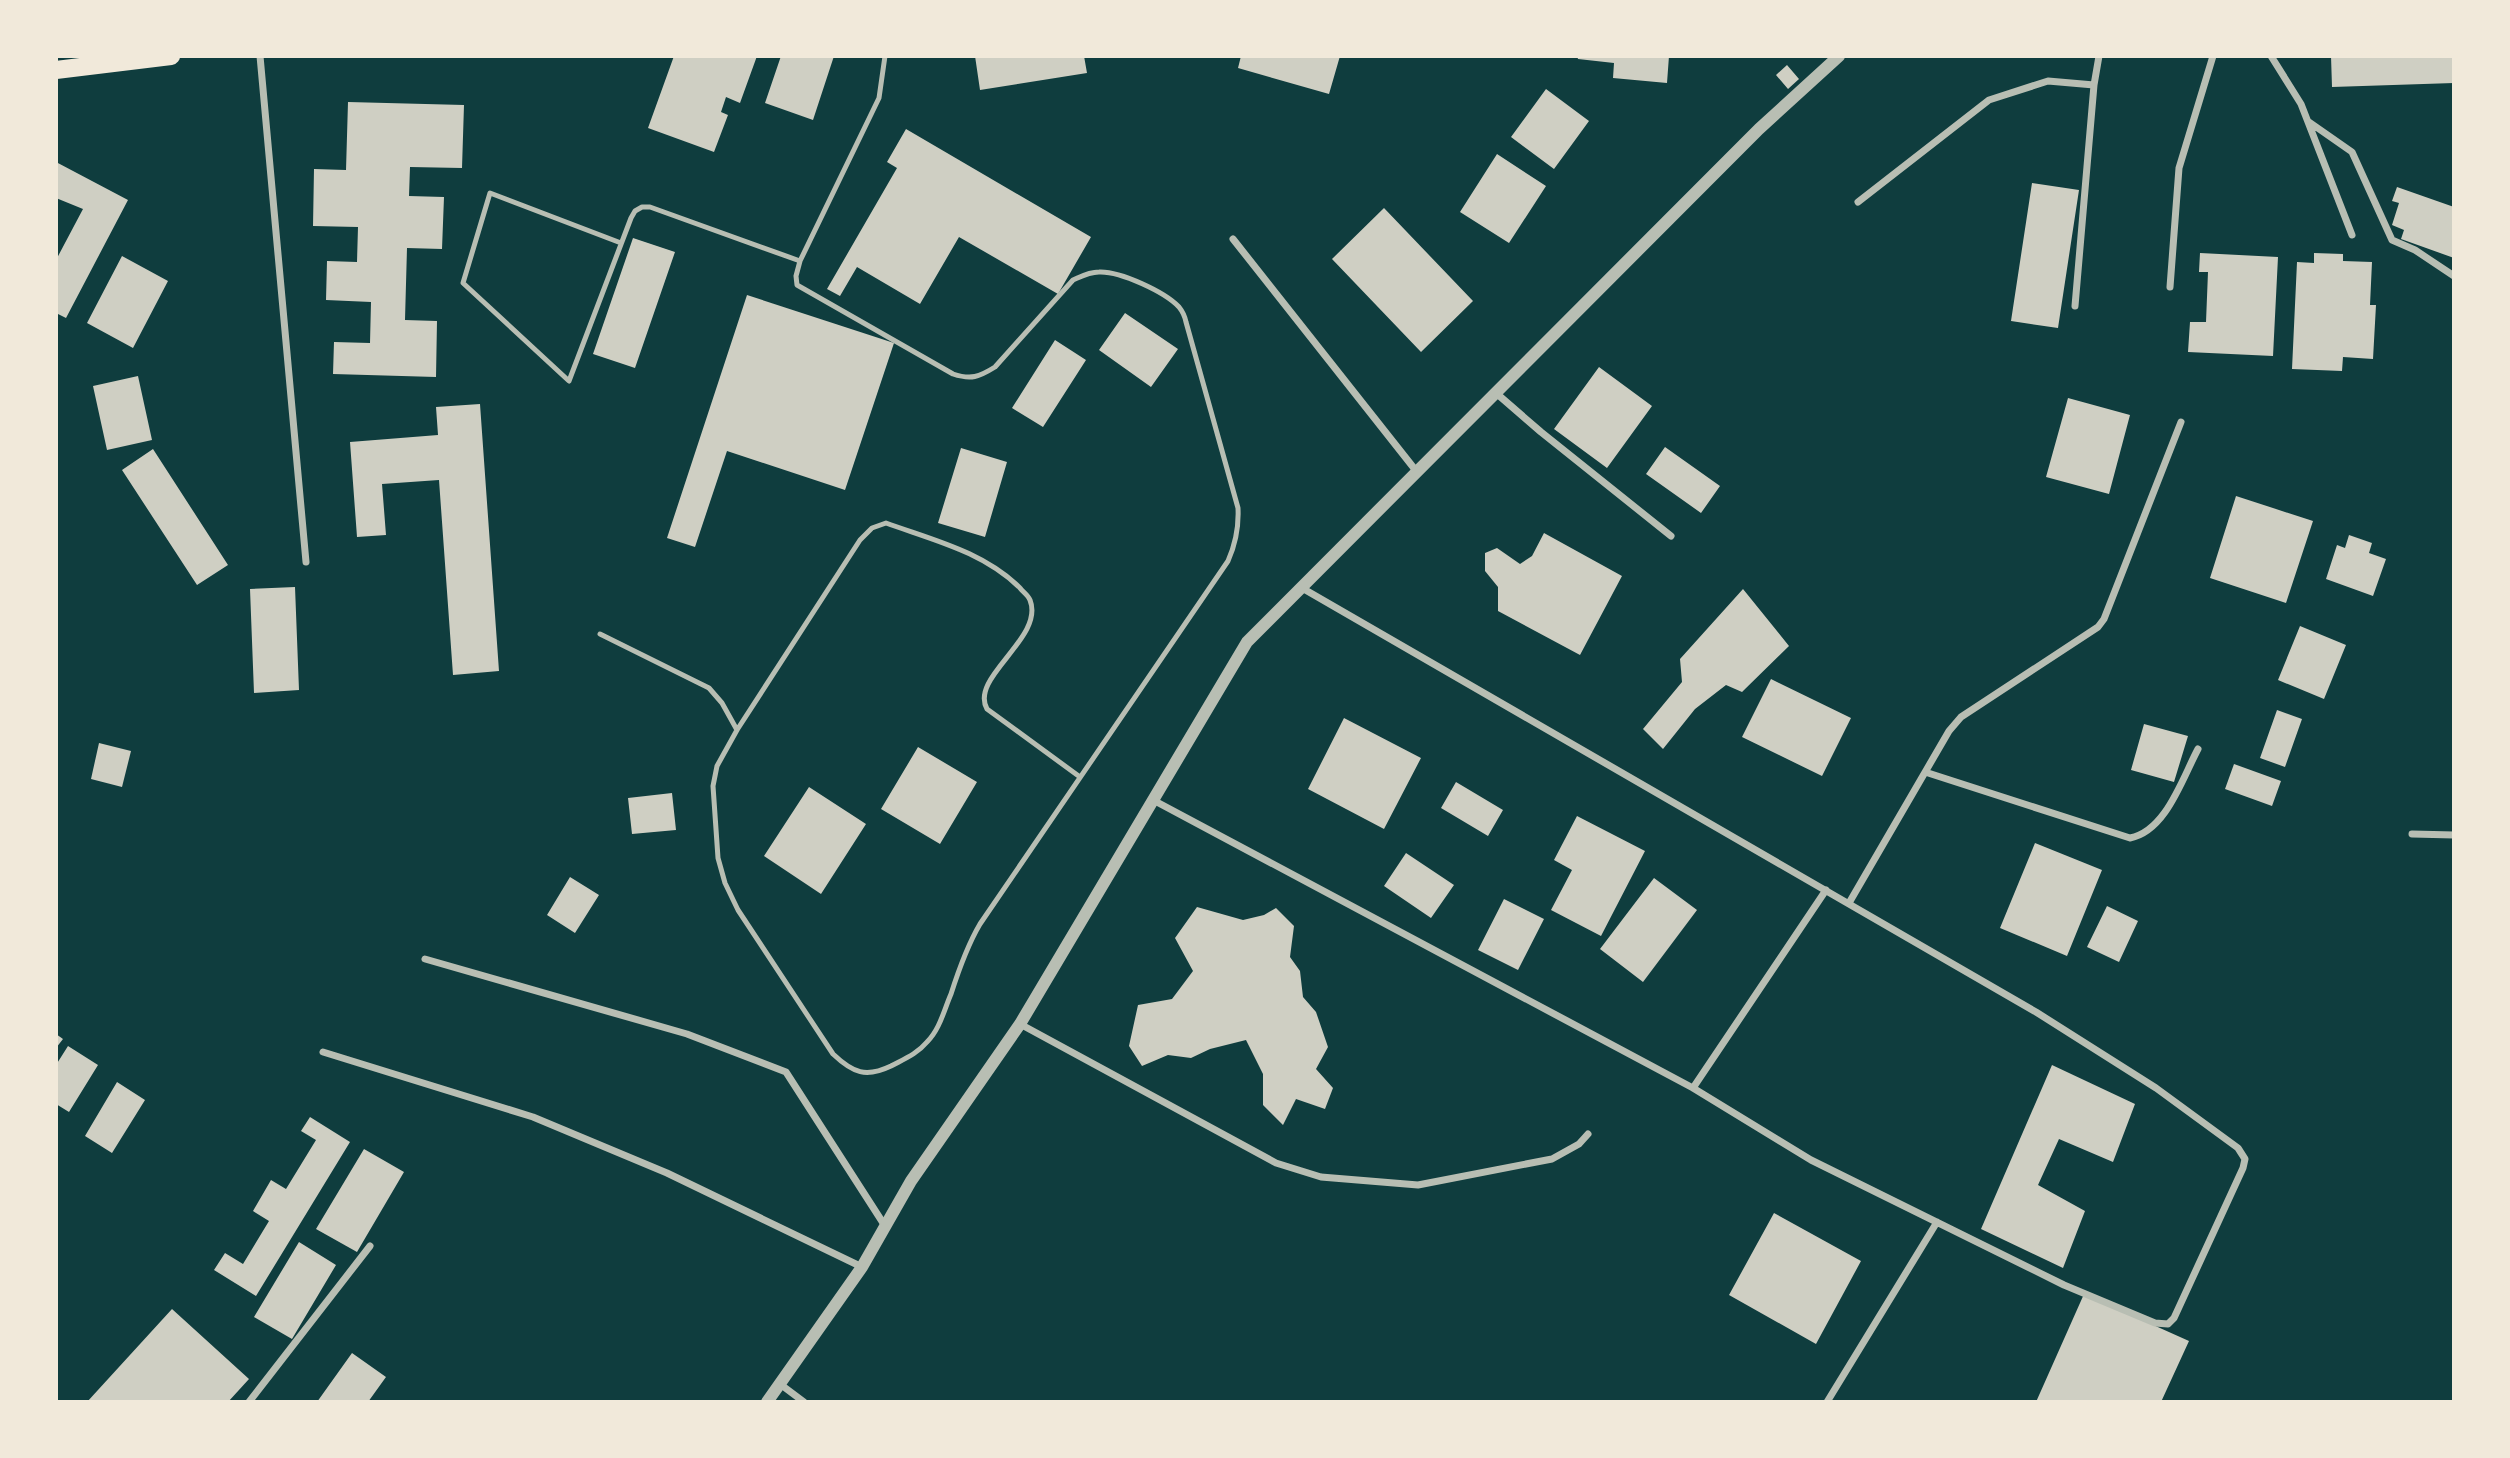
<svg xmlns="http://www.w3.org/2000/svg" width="2510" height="1458" font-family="'Golos Text',sans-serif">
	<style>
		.building { fill: #cfcfc3 }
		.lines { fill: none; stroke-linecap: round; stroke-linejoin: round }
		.service { stroke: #b8beb3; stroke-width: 5 }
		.minor { stroke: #b8beb3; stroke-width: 7 }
		.tertiary { stroke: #b8beb3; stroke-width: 12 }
		.primary { stroke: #f1e9da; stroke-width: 18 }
	</style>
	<rect width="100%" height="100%" fill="#0f3d3e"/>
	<path class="building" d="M674 56H757L740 103 726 97 721 112 728 115 714 152 648 128Z
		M781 56H834L813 120 765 103Z
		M975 56H1084L1087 73 980 90Z
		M1241 56H1340L1329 94 1238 68Z
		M1577 56H1669L1667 83 1613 78 1614 63 1578 59Z
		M2331 56H2454V83L2332 87Z
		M1787 65 1799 79 1788 89 1776 75Z
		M1546 89 1589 121 1554 169 1511 137Z
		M348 102 464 105 462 168 410 167 409 196 444 197 442 249 407 248 405 320 437 321 436 377 333 374 334 342 370 343 371 302 326 300 327 261 357 262 358 227 313 226 314 169 346 170Z
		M906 129 1091 237 1058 294 959 237 920 304 857 267 840 296 827 289 897 168 887 162Z
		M1497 154 1546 186 1509 243 1460 212Z
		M56 162 128 200 66 318 56 313V260L83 209 56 198Z
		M2032 183 2079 190 2058 328 2011 321Z
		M2397 187 2454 207V258L2401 239 2404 230 2392 225 2399 203 2392 201Z
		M1384 208 1473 301 1421 352 1332 259Z
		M633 238 675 252 635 368 593 354Z
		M2200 253 2278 257 2273 356 2188 352 2190 322H2206L2208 272H2199Z
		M2314 253 2343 254V261L2372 262 2370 305H2376L2373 359 2343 357 2342 371 2292 369 2297 262 2314 263Z
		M122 256 168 281 133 348 87 323Z
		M747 295 894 343 845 490 727 451 695 547 667 538Z
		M1125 313 1178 349 1151 387 1099 350Z
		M1055 340 1086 360 1043 427 1012 408Z
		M1599 367 1652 406 1607 468 1554 429Z
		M138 376 152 440 107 450 93 386Z
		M2068 398 2130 415 2109 494 2046 477Z
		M480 404 499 671 453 675 439 480 382 484 386 535 357 537 350 442 438 435 436 407Z
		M1665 447 1720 486 1701 513 1646 474Z
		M961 448 1007 462 985 537 938 523Z
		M153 449 228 565 197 585 122 470Z
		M2236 496 2313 521 2286 603 2210 578Z
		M1544 533 1622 576 1580 655 1498 611V587L1485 571V553L1497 548 1520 564 1532 556Z
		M2349 535 2372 543 2369 553 2386 559 2373 596 2326 579 2337 545 2345 548Z
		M295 587 299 690 254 693 250 589Z
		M1743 589 1789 646 1742 692 1726 685 1695 709 1663 749 1643 729 1682 682 1680 659Z
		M2300 626 2346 645 2324 699 2278 680Z
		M1771 679 1851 718 1822 776 1742 737Z
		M2277 710 2302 719 2285 767 2260 758Z
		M1344 718 1421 758 1384 829 1308 789Z
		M2144 724 2188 736 2174 782 2131 770Z
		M99 743 131 751 122 787 91 779Z
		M918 747 977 782 940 844 881 809Z
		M2234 764 2281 781 2272 806 2225 789Z
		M1456 782 1503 810 1488 836 1441 808Z
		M809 787 866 824 821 894 764 856Z
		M672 793 676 830 632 834 628 798Z
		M1577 816 1645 851 1601 936 1551 910 1572 870 1554 860Z
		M2035 843 2102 870 2067 956 2000 928Z
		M1406 853 1454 885 1431 918 1384 886Z
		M570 877 599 895 575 933 547 915Z
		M1654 878 1697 910 1643 982 1600 949Z
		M1504 899 1544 919 1518 970 1478 950Z
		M2107 906 2138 921 2119 962 2087 947Z
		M1197 907 1243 920 1264 915 1276 908 1294 926 1290 957 1300 971 1303 997 1316 1012 1328 1047 1316 1069 1333 1088 1325 1109 1296 1099 1283 1125 1263 1105V1074L1246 1040 1210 1049 1191 1058 1168 1055 1142 1066 1129 1046 1138 1005 1172 999 1193 971 1175 938Z
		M56 1034 63 1039 56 1048Z
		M68 1046 98 1065 69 1112 56 1104V1065Z
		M2052 1065 2135 1104 2113 1162 2059 1139 2038 1185 2085 1211 2063 1268 1981 1229Z
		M117 1082 145 1100 112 1153 85 1136Z
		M310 1117 350 1142 256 1296 214 1270 225 1253 243 1264 269 1221 253 1211 271 1180 286 1189 316 1140 301 1131Z
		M364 1149 404 1172 357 1252 316 1229Z
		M1774 1213 1861 1261 1816 1344 1729 1295Z
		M299 1242 336 1265 292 1339 254 1317Z
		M2084 1294 2189 1341 2161 1402H2036Z
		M172 1309 249 1379 228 1402H87Z
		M352 1353 386 1377 368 1402H317Z"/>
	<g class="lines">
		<path class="service" d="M885 56 879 98 800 261 796 276 797 285 953 374C971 380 979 377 995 367L1073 280C1082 276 1089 272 1099 272 1120 271 1165 292 1179 307 1183 312 1185 317 1186 322L1238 508C1239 528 1236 543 1228 561L980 924C967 946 959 969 951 994 944 1010 940 1029 927 1042 917 1054 904 1059 891 1066 866 1078 853 1073 833 1054L738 910 725 883 718 858 713 786 717 766 737 730 860 540 872 528 886 523C933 540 984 552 1020 588 1023 592 1028 595 1030 600 1045 638 969 677 987 709L1080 777
			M621 243 490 193 463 283 569 381 631 218 635 211 642 207H650L800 261
			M600 634 709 688 722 703 737 730"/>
		<path class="minor" d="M260 56 306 562
			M2271 56 2301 104 2352 235
			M2309 122 2352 152 2392 240 2415 250 2454 276
			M1858 202 1989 100 2048 81 2094 85
			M1233 239 1417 472
			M2170 287 2179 168 2213 56
			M2075 306 2094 85 2099 56
			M1496 393 1541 432 1671 536
			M1925 772 2130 838C2166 831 2182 779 2198 749
			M1153 800 1693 1088 1811 1160 2064 1285 2155 1323 2168 1324 2174 1318 2243 1168 2245 1159 2238 1148 2156 1088 2036 1012 1302 588
			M2412 834 2454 835
			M1849 903 1949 731 1961 717 2098 627 2104 619 2181 422
			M425 959 687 1034 786 1072 885 1226
			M1020 1024 1276 1163 1321 1177 1418 1185 1552 1159 1579 1144 1588 1134
			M323 1052 533 1117 667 1173 862 1267
			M1693 1088 1826 890
			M780 1384 804 1402
			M249 1402 370 1246
			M1827 1402 1937 1222"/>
		<path class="tertiary" d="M767 1402 862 1267 911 1181 1020 1024 1247 642 1759 129 1839 56"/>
		<path class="primary" d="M56 70 171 56"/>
	</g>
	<rect width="2510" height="1458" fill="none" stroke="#f1e9da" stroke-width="116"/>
</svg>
